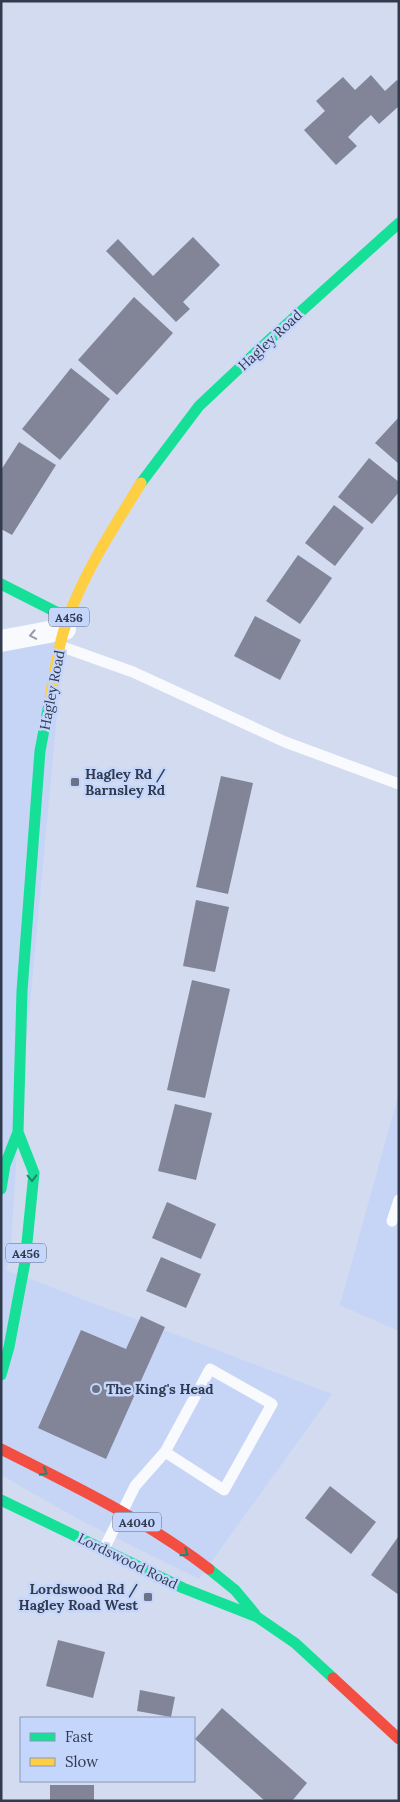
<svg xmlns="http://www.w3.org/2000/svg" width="400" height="1802" font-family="Lora,serif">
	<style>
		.built { fill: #c6d4f6 }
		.building { fill: #828597 }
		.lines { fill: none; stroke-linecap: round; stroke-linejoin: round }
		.lane { stroke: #f8fafd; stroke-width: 11 }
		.street { stroke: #f8fafd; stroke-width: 22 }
		.fast { stroke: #16e098; stroke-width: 11 }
		.slow { stroke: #ffcf43; stroke-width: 11 }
		.jam { stroke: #f24e42; stroke-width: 11 }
		.oneway { stroke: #959aa6 }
		.oneway2 { stroke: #25856f }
		.poi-dot { fill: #6a7287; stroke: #c5d6fd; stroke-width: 2 }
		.labels { text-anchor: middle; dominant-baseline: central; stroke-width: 5; stroke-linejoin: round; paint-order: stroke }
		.shield { fill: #c5d6fd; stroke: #5e6982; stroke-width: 1 }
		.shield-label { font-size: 12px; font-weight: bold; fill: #323a4e }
		.street-label { font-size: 14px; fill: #323a4e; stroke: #c5d6fd }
		.poi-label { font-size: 14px; font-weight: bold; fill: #323a4e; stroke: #c5d6fd; text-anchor: start }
	</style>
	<rect width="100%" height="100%" fill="#d2dbf0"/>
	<path class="built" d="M65 629 18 1132 11 1244 6 1270 332 1394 199 1579 82 1521 1 1475V641Z
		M399 1093V1331L340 1305Z"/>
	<path class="building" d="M371 75 385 91 397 80 399 82V106L379 124 371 115 360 125 348 137 357 146 336 165 304 130 325 111 316 101 343 77 355 90Z
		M193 237 220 265 183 302 190 309 176 322 106 251 118 239 153 276Z
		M134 297 173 333 117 395 78 360Z
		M71 368 110 399 60 460 22 429Z
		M399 417V464L375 443Z
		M19 442 56 465 12 535 1 529V470Z
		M369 458 399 482V492L372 524 338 497Z
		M334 505 364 528 335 566 305 543Z
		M298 555 332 578 300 624 266 601Z
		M255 616 301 640 280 680 234 656Z
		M221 776 253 783 228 894 196 887Z
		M196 900 229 907 215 972 183 966Z
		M192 980 230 989 205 1098 167 1090Z
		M175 1104 212 1113 196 1180 158 1171Z
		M167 1202 216 1224 201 1259 152 1238Z
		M161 1257 201 1274 186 1308 146 1291Z
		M141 1316 165 1327 106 1459 38 1428 81 1330 126 1349Z
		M330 1486 376 1522 351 1554 305 1518Z
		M398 1537 399 1538V1595L371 1575Z
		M58 1640 105 1652 93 1698 46 1686Z
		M140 1690 175 1697 171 1717 137 1711Z
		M222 1708 307 1783 292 1801H265L195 1739Z
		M50 1785H94V1801H50Z"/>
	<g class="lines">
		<path class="lane" d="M60 646 133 672 285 742 399 784
			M392 1221 399 1200
			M104 1549 135 1486 165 1452 210 1369 272 1404 224 1490 165 1452"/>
		<path class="street" d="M1 641 65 629"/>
		<path class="fast" d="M141 483 199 406 267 342 399 223
			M1 584 68 618
			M1 1189 5 1165 18 1132 22 991 40 751 49 704
			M1 1375 9 1347 25 1262 34 1173 18 1132
			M1 1500 183 1588 257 1617 295 1643 333 1678
			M209 1569 235 1590 255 1614"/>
		<path class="slow" d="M49 704C54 675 58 645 68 618 86 569 114 527 141 483"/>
		<path class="jam" d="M1 1449C72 1485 146 1520 209 1569
			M333 1678 399 1739"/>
	</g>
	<defs><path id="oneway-chevron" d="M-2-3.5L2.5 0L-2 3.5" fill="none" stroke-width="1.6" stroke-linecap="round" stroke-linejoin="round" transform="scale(1.25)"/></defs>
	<use class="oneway" href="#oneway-chevron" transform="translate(33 635) rotate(169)"/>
	<g class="oneway2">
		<use href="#oneway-chevron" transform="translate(32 1178) rotate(89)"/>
		<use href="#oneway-chevron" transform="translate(44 1472) rotate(27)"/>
		<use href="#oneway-chevron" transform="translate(185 1553) rotate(33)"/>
	</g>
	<g class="poi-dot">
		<rect x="70" y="777" width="10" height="10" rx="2.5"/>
		<circle cx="96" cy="1389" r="5"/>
		<rect x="143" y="1592" width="10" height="10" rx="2.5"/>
	</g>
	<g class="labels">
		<g class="shield">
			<rect x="49" y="607.5" width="40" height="19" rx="4"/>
			<rect x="6" y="1243.5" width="40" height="19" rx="4"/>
			<rect x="113" y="1512.5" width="48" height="19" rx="4"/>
		</g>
		<g class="shield-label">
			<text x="69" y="617">A456</text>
			<text x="26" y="1253">A456</text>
			<text x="137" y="1522">A4040</text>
		</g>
		<g class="street-label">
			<text transform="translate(270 340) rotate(-43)">Hagley Road</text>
			<text transform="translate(52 690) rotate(-79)">Hagley Road</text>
			<text transform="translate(128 1561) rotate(26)">Lordswood Road</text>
		</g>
		<g class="poi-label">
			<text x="85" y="774">Hagley Rd /<tspan x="85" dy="16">Barnsley Rd</tspan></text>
			<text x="106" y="1389">The King's Head</text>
			<text x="138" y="1589" text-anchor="end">Lordswood Rd /<tspan x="138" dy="16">Hagley Road West</tspan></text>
		</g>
	</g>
	<rect width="400" height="1802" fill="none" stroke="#323a4e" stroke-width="5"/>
	<rect x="20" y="1717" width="175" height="65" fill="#c5d6fd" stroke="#8a98b7"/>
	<rect x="30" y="1733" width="25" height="8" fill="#16e098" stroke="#8a98b7"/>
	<text x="65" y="1742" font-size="15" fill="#323a4e">Fast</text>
	<rect x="30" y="1758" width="25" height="8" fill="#ffcf43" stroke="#8a98b7"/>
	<text x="65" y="1767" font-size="15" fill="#323a4e">Slow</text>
</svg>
